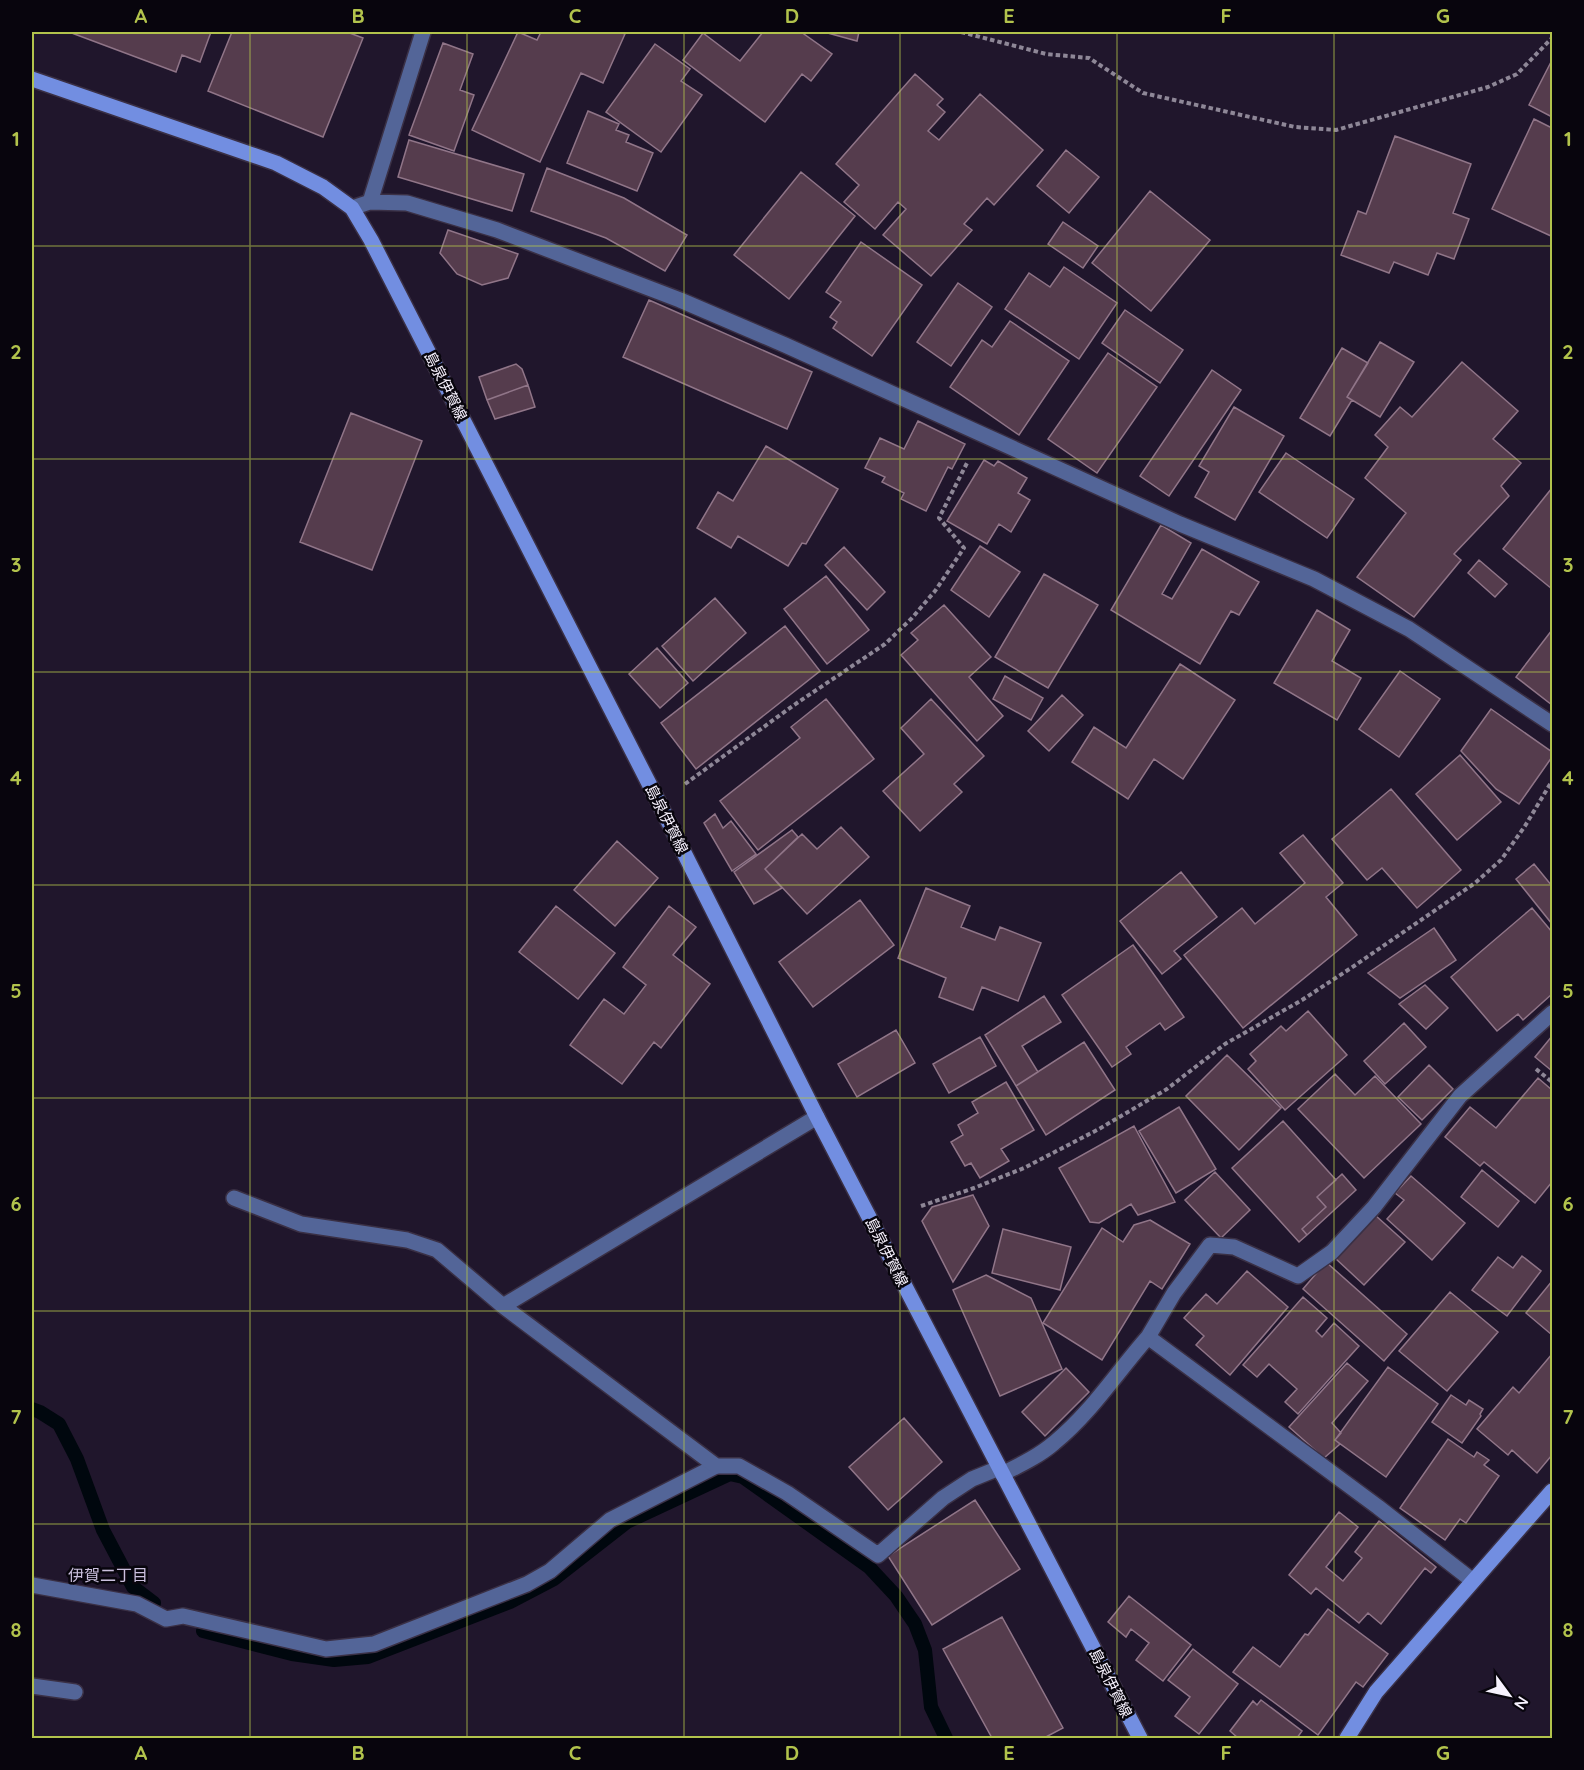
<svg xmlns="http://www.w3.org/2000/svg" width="1584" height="1770" font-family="Quicksand,'Noto Sans JP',sans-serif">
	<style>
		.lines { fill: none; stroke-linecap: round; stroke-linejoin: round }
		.stream { stroke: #00070e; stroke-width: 14 }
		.building { fill: #553c4d; stroke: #907588; stroke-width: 1.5 }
		.lane-casing { stroke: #3a3045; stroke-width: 18 }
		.street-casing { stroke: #3a3045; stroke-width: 18 }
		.secondary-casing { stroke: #3a3045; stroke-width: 18 }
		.path { stroke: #8e8797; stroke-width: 4; stroke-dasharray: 4.5 3; stroke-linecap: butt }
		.lane { stroke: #536598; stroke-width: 15 }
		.street { stroke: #536598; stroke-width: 15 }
		.secondary { stroke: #728ee1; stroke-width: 15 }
		.grid { fill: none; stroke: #b2c34c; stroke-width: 1.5; stroke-opacity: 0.55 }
		.labels { text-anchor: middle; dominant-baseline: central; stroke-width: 5; stroke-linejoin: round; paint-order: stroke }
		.street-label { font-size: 15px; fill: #f6f1fd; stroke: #08050d }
		.neighbourhood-label { font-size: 16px; fill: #cbc0de; stroke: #08050d }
		.neatline { fill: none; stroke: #b2c34c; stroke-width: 2 }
		.grid-label { font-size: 20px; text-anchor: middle; font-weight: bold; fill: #b2c34c }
	</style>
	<rect width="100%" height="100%" fill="#20162c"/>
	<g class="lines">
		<path class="stream" d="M32 1409 40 1412 59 1424 77 1459 103 1530 133 1587 154 1603
			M203 1631 292 1654 334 1660 368 1657 510 1602 554 1579 627 1522 730 1474 743 1477 869 1567 896 1596 915 1624 925 1650 931 1707 946 1738"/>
	</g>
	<path class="building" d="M69 32H211L200 62 182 55 176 72Z
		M232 32H347L363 38 323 137 208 91Z
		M518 32 537 40 541 32H620L625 34 603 83 581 73 540 162 472 130Z
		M763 32H801L832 54 811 81 802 74 765 122 683 60 703 33 740 61Z
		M824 32H859L857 41Z
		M443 43 473 54 460 90 474 95 454 151 409 135Z
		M655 44 690 69 681 81 702 95 661 152 606 112Z
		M1552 60V117L1529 105Z
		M915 74 943 99 937 105 945 112 928 131 939 140 980 94 1043 150 994 205 987 198 964 224 972 230 931 276 883 235 906 209 898 202 875 229 844 202 859 185 836 164Z
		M588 111 619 124 616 130 629 135 626 142 653 153 637 191 567 163Z
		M1534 119 1552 128 1551 236 1492 209Z
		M1395 136 1471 164 1453 213 1469 219 1454 259 1437 253 1428 275 1394 262 1389 273 1341 255 1358 211 1366 214Z
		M409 140 524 174 512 211 398 177Z
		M1066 150 1099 177 1069 213 1037 186Z
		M547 168 624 198 687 235 665 271 606 238 531 211Z
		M801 172 855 216 789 299 734 255Z
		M1150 191 1210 240 1151 311 1092 263Z
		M1063 222 1098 246 1083 268 1048 244Z
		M448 230 518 254 508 278 482 285 457 274 440 253Z
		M861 242 922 285 872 356 833 328 837 322 830 317 841 302 826 292Z
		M1064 267 1117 303 1079 359 1005 309 1029 273 1050 287Z
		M958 283 992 307 951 366 917 342Z
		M649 300 812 372 787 429 623 357Z
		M1125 310 1183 350 1160 383 1102 343Z
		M1010 321 1069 361 1019 435 950 387 982 340 992 347Z
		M1380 342 1414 362 1380 417 1347 397Z
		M1342 348 1368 363 1347 397 1352 400 1330 436 1300 418Z
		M1108 353 1157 387 1097 473 1048 439Z
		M1462 362 1518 411 1493 439 1521 463 1501 486 1509 496 1454 554 1461 560 1414 617 1357 577 1406 513 1365 478 1388 447 1375 435 1400 407 1412 417Z
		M516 364 522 369 528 385 487 400 479 377Z
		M1212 370 1241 390 1169 496 1140 476Z
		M528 385 535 407 495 419 487 400Z
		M1234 407 1284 436 1235 520 1195 497 1209 472 1199 466Z
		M351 413 422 441 372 570 300 542Z
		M918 421 965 444 952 469 948 467 926 511 901 499 904 493 882 482 885 477 865 468 880 438 904 449Z
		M766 446 838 489 806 544 802 543 788 566 738 536 731 548 697 528 718 492 733 501Z
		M1286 453 1354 499 1327 538 1259 492Z
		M984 460 994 466 998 461 1027 478 1018 493 1030 500 1011 532 999 524 987 544 947 521Z
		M1552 488V589L1503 549Z
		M1161 525 1191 543 1162 594 1172 599 1202 549 1259 582 1239 615 1231 611 1200 664 1111 610Z
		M980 546 1020 572 989 617 951 590Z
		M844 547 885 592 867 610 825 565Z
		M1479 560 1507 584 1495 597 1468 573Z
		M1044 574 1098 605 1048 688 995 657Z
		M826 576 869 630 827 664 784 609Z
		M715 598 746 633 693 681 662 646Z
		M944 605 991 657 969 677 1003 716 977 741 901 655 918 640 911 633Z
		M1317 610 1350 630 1332 661 1361 678 1337 720 1274 683Z
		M785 626 820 671 696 769 661 723Z
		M1552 630V705L1516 677Z
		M657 648 688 683 660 708 629 674Z
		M1180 664 1235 700 1183 779 1154 759 1128 799 1072 762 1094 727 1126 748Z
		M1400 671 1440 699 1399 757 1359 729Z
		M1005 676 1043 698 1031 720 993 699Z
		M1062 695 1083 715 1049 751 1028 731Z
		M826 699 874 759 758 850 720 801 800 738 791 727Z
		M931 699 984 756 954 784 962 792 920 831 883 791 924 754 901 728Z
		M1491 709 1552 752V757L1519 804 1496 789 1461 751Z
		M1460 755 1501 802 1457 840 1416 794Z
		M1391 789 1461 870 1417 908 1382 868 1367 880 1332 839Z
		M715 814 723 828 731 821 756 854 732 871 704 823Z
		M841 827 869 857 807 914 765 869 802 834 817 849Z
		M792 830 798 837 765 869 782 888 754 904 734 872Z
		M1303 835 1343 883 1326 897 1357 935 1243 1028 1184 955 1242 908 1255 924 1305 883 1280 853Z
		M617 841 658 878 615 926 574 890Z
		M1534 864 1552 886V924L1516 879Z
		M1181 872 1217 917 1174 951 1181 959 1162 974 1120 921Z
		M926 888 970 906 961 927 995 940 1000 927 1041 943 1018 1001 982 987 973 1010 939 997 946 978 898 958Z
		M860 900 894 945 813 1007 779 962Z
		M556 906 615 953 578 999 519 952Z
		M669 906 696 927 673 955 710 984 661 1048 654 1042 622 1084 570 1045 604 999 624 1014 646 985 623 967Z
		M1532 908 1552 932V994L1523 1020 1518 1014 1497 1031 1451 977Z
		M1434 928 1456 960 1400 998 1368 973Z
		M1133 945 1184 1017 1165 1030 1160 1023 1126 1047 1131 1054 1112 1067 1062 995Z
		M1425 985 1448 1008 1426 1029 1399 1004Z
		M1044 996 1061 1022 1022 1046 1038 1072 1016 1086 985 1035Z
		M1308 1011 1347 1055 1285 1110 1248 1069 1256 1061 1250 1054 1281 1026 1286 1031Z
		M1404 1023 1426 1047 1385 1084 1364 1061Z
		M896 1030 915 1063 857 1097 838 1064Z
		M1552 1036V1071L1535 1057Z
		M980 1037 996 1066 949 1093 933 1064Z
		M1084 1042 1115 1090 1046 1135 1016 1086Z
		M1227 1055 1281 1108 1239 1150 1186 1096Z
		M1429 1065 1453 1089 1422 1120 1398 1097Z
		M1335 1074 1355 1095 1375 1076 1421 1124 1364 1178 1298 1109Z
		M1538 1078 1552 1090V1182L1535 1203 1484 1162 1480 1166 1445 1137 1470 1107 1496 1128Z
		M1006 1082 1034 1130 1001 1149 1009 1161 980 1178 971 1163 965 1166 951 1142 963 1135 958 1125 978 1113 972 1102Z
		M1179 1107 1216 1169 1176 1193 1139 1131Z
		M1283 1121 1336 1180 1317 1197 1326 1207 1302 1229 1307 1235 1299 1242 1232 1168Z
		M1134 1126 1175 1202 1138 1215 1131 1204 1099 1223 1090 1222 1059 1168Z
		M1482 1170 1519 1201 1498 1227 1461 1197Z
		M1215 1172 1250 1210 1221 1238 1185 1200Z
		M1342 1174 1356 1190 1307 1235 1302 1229 1326 1207 1317 1197Z
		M1411 1176 1465 1223 1432 1260 1387 1219 1404 1200 1395 1193Z
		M973 1195 989 1226 953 1282 922 1221 932 1207Z
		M1375 1215 1405 1242 1364 1285 1335 1258Z
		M1150 1220 1190 1244 1162 1289 1150 1281 1102 1360 1043 1323 1102 1228 1123 1242 1134 1225Z
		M1003 1229 1071 1247 1060 1290 992 1273Z
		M1522 1256 1541 1271 1507 1316 1472 1290 1498 1257 1513 1268Z
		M1326 1262 1407 1334 1384 1361 1303 1289Z
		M1247 1271 1288 1307 1230 1375 1196 1345 1204 1336 1184 1318 1206 1294 1217 1304Z
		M986 1275 1031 1298 1062 1369 1000 1396 953 1290Z
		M1552 1281V1335L1526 1313Z
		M1450 1292 1498 1332 1447 1391 1399 1351Z
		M1303 1297 1327 1318 1316 1331 1322 1337 1334 1323 1359 1346 1298 1414 1285 1402 1297 1389 1269 1364 1257 1377 1243 1365Z
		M1552 1354V1455L1537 1473 1512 1450 1508 1455 1477 1429 1513 1387 1519 1393Z
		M1347 1363 1368 1381 1332 1423 1341 1433 1335 1440 1340 1444 1324 1458 1289 1427Z
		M1388 1367 1438 1404 1386 1477 1335 1440Z
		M1066 1368 1089 1392 1045 1436 1022 1412Z
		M1451 1395 1466 1405 1469 1400 1483 1409 1480 1414 1481 1416 1462 1443 1432 1422Z
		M904 1418 942 1462 888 1510 849 1467Z
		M1448 1439 1474 1457 1477 1452 1489 1460 1484 1465 1499 1476 1466 1523 1460 1519 1445 1540 1400 1508Z
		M975 1500 1020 1569 932 1625 888 1556Z
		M1339 1512 1358 1527 1326 1567 1343 1581 1362 1558 1355 1552 1379 1521 1436 1567 1431 1573 1425 1568 1381 1624 1368 1613 1359 1623 1316 1588 1311 1594 1289 1575Z
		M1129 1596 1191 1645 1163 1681 1136 1660 1149 1643 1131 1629 1126 1637 1108 1622Z
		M1328 1609 1388 1654 1363 1687 1356 1682 1318 1735 1233 1672 1253 1647 1280 1667 1305 1634 1308 1635Z
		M1002 1617 1063 1728 1044 1738H992L943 1649Z
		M1193 1649 1238 1684 1199 1734 1175 1716 1190 1697 1168 1680Z
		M1261 1700 1302 1731 1297 1738H1238L1230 1731 1253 1701 1257 1705Z"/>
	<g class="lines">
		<defs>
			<path id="lane" d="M1148 1337 1174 1293 1210 1245 1234 1247 1298 1276 1332 1252 1374 1207 1460 1096 1552 1013
				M1002 1474C1020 1465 1039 1456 1054 1443 1091 1413 1117 1372 1148 1337L1378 1507 1473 1581
				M32 1585 137 1604 166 1619 183 1616 326 1649 374 1644 527 1584 550 1571 610 1520 716 1466
				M32 1686 75 1692"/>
			<path id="street" d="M370 202 423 32
				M352 208 370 202 407 203 497 230 680 300 785 345 1180 524 1314 579 1409 629 1552 724
				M234 1198 301 1224 407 1240 437 1250 503 1306 716 1466H739L787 1493 878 1555 943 1498 972 1479 999 1468
				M503 1306 817 1117"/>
			<path id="secondary" d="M32 79 276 163 323 187 352 208 371 240 661 807 817 1117 1140 1738
				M1347 1738 1376 1692 1552 1491"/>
		</defs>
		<use href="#lane" class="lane-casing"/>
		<use href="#street" class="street-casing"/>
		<use href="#secondary" class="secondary-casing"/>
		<path class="path" d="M961 32 1046 54 1089 58 1143 93 1295 127 1336 130 1488 87 1517 74 1552 38
			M685 784 794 705 885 644 912 618 935 591 964 548 939 518 967 463
			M1536 1069 1552 1082
			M921 1206 974 1188 1024 1168 1099 1129 1167 1089 1225 1044 1302 1000 1354 966 1475 883 1501 860 1525 826 1552 781"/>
		<use href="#lane" class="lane"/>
		<use href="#street" class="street"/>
		<use href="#secondary" class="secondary"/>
	</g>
	<path class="grid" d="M250 32V1738M467 32V1738M684 32V1738M900 32V1738M1117 32V1738M1334 32V1738M32 246H1552M32 459H1552M32 672H1552M32 885H1552M32 1098H1552M32 1311H1552M32 1524H1552"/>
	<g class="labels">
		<g class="street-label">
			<text transform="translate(446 386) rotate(63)">島泉伊賀線</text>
			<text transform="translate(667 819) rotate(63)">島泉伊賀線</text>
			<text transform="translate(887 1252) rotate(63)">島泉伊賀線</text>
			<text transform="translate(1111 1683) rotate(63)">島泉伊賀線</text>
		</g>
		<g class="neighbourhood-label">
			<text x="108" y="1575">伊賀二丁目</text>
		</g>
	</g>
	<rect width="1584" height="1770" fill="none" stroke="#08050d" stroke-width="66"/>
	<g transform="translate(1509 1695) rotate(123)" stroke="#08050d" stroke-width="4.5" paint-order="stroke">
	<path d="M0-4.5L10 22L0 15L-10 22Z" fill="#f6f1fd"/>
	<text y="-9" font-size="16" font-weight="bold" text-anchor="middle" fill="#f6f1fd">N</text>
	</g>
	<rect x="33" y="33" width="1518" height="1704" class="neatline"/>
	<g class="grid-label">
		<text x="141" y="23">A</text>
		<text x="358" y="23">B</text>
		<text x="575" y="23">C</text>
		<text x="792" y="23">D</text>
		<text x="1009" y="23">E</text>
		<text x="1226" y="23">F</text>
		<text x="1443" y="23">G</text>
		<text x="16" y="146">1</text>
		<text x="1568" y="146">1</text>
		<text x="16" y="359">2</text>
		<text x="1568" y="359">2</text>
		<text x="16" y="572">3</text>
		<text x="1568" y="572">3</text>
		<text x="16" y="785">4</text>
		<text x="1568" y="785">4</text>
		<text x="16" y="998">5</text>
		<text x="1568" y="998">5</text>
		<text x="16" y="1211">6</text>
		<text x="1568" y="1211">6</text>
		<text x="16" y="1424">7</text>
		<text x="1568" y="1424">7</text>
		<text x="16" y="1637">8</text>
		<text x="1568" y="1637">8</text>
		<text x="141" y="1760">A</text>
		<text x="358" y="1760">B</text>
		<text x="575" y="1760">C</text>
		<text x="792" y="1760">D</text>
		<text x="1009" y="1760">E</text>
		<text x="1226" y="1760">F</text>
		<text x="1443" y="1760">G</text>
	</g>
</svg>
